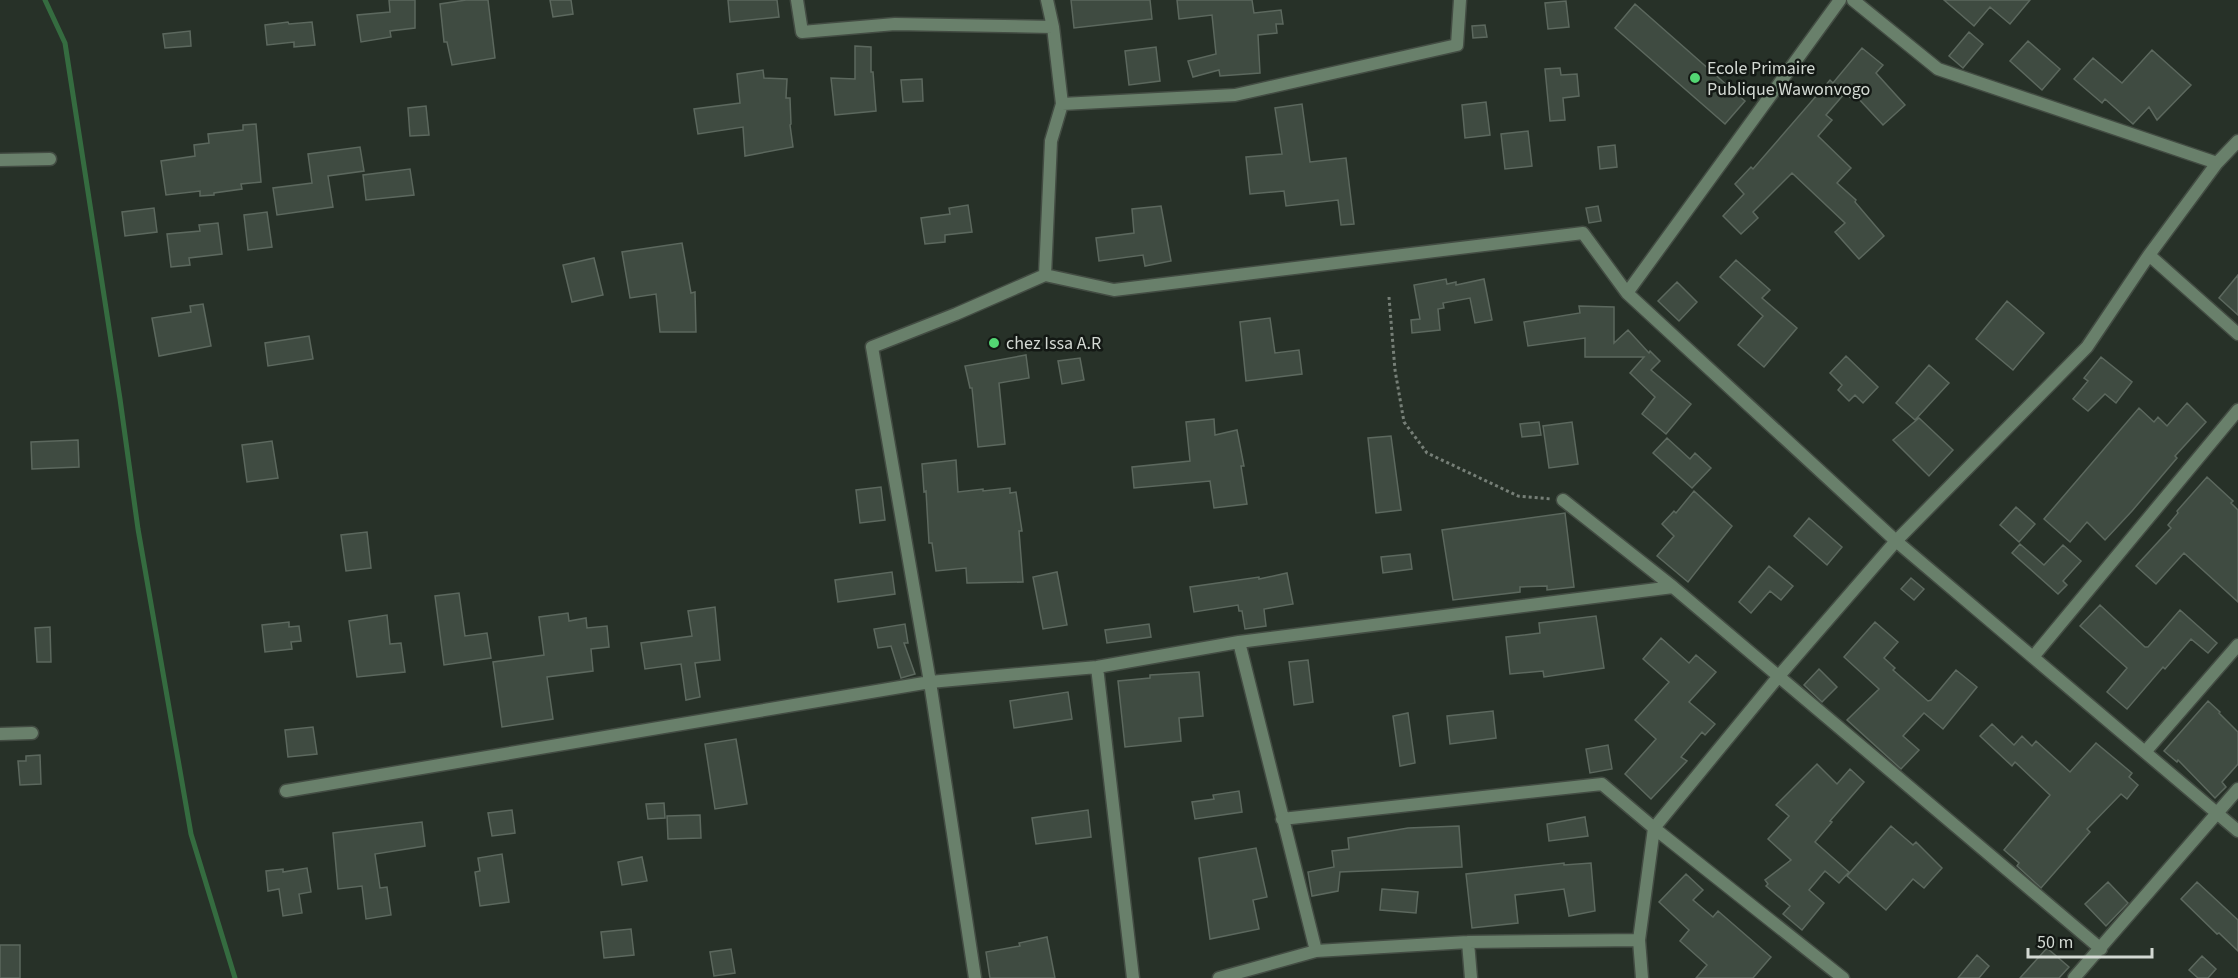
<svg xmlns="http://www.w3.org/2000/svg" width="2238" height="978" font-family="'Source Sans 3',sans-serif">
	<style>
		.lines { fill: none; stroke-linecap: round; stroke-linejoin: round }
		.stream { stroke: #356c40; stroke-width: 5 }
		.building { fill: #3f4b41; stroke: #5c685e; stroke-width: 1.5 }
		.street-casing { stroke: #434c43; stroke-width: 15 }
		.path { stroke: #767f77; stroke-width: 3; stroke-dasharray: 3 3; stroke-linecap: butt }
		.street { stroke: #69806b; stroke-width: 12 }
		.poi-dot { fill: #53d673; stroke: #131814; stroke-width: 2 }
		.labels { text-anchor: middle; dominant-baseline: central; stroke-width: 5; stroke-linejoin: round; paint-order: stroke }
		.poi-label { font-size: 18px; fill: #d3d9d3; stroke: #131814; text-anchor: start }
	</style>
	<rect width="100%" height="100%" fill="#273128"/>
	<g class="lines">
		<path class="stream" d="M45 0 65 43 120 399 138 529 191 834 235 978"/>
	</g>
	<path class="building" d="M389 0H415V28L390 31 391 37 361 42 357 15 390 12Z
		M466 0H488L495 58 452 65 447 42H444L440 4Z
		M550 0H571L573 14 553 17Z
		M728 0H777L779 17 730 22Z
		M1071 0H1150L1152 19 1074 28Z
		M1177 0H1252L1254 13 1281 10 1283 24H1276L1277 33 1258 35 1260 73 1220 76 1219 70 1193 77 1188 61 1216 54 1212 15 1179 19Z
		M1944 0H2030L2010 24 1990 7 1974 26Z
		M1566 1 1569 27 1548 29 1545 3Z
		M1635 4 1745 101 1725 124 1615 28Z
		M288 22 289 24 312 22 315 45 294 47V42L267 45 265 25Z
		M1485 25 1487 37 1473 38 1472 26Z
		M190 31 191 46 165 48 163 34Z
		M1969 32 1983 44 1963 68 1949 56Z
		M2028 41 2060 69 2042 90 2010 61Z
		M855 46 871 47V72H873L876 111 835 115 831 78 855 79Z
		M1156 47 1160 81 1129 85 1125 51Z
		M1862 48 1883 65 1876 73 1905 105 1883 125 1856 96 1853 100 1845 93 1826 115 1832 120 1818 136 1851 168 1837 183 1856 200 1855 202 1884 236 1859 259 1835 232 1845 223 1792 173 1753 212 1758 218 1741 234 1723 216 1744 194 1735 184 1751 167 1753 169 1830 80 1833 83Z
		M2152 50 2191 85 2157 120 2149 107 2133 124 2105 99 2102 103 2074 79 2093 58 2122 83Z
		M1560 68 1561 75 1577 74 1579 96 1563 98 1565 120 1550 121 1545 69Z
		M763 70 764 78 787 79 786 98H790L791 124 790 125 793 147 745 156 743 127 698 134 694 109 740 103 737 74Z
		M922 79 923 101 903 102 901 80Z
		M1486 102 1490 135 1465 138 1462 105Z
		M1302 104 1310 162 1346 158 1354 224 1341 225 1338 200 1286 206 1284 191 1250 194 1246 157 1282 154 1275 108Z
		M426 106 429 135 410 136 408 108Z
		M256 124 261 182 241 184 242 189 214 193V195L200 196V191L166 195 161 161 195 156 194 145 209 143 208 134 243 130V125Z
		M1528 131 1532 166 1505 169 1501 134Z
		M1615 145 1617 167 1600 169 1598 147Z
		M360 147 364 171 328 176 333 207 277 215 273 188 312 183 308 154Z
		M410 169 414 195 366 200 363 175Z
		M968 205 972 232 945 235V242L925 244 921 218 950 214 949 208Z
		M1161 206 1171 261 1145 266 1143 255 1099 261 1096 238 1134 233 1132 209Z
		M1598 206 1601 221 1589 223 1586 208Z
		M154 208 157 232 125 236 122 212Z
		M267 212 272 247 248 250 244 215Z
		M218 223 222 254 189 258 190 265 171 267 167 234 200 231 199 225Z
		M682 243 691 293 695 292 696 332H660L656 294 630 298 622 252Z
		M594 258 603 295 572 302 563 265Z
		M1736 260 1770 290 1762 298 1797 328 1764 367 1738 345 1763 316 1720 277Z
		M2238 275V315L2219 298Z
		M1446 279 1447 284 1456 282V285L1484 279 1492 320 1475 323 1470 298 1443 303 1444 308 1438 309 1440 330 1412 333 1411 320 1420 319 1414 285Z
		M1677 282 1697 302 1679 321 1658 301Z
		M2007 301 2044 333 2013 370 1976 339Z
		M203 304 211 346 159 356 152 318 191 312 190 306Z
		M1579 306 1614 307V343L1628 330 1649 353 1650 351 1660 361 1651 370 1691 404 1666 434 1642 414 1655 397 1630 373 1644 357H1585V338L1528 346 1524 322 1580 313Z
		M1270 318 1275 353 1299 350 1302 374 1246 381 1240 322Z
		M309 336 313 359 268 366 265 343Z
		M1026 355 1029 378 999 383 1005 444 978 447 972 388H970L965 366Z
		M1846 356 1878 387 1863 403 1855 395 1849 401 1838 390 1842 385 1830 373Z
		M2101 357 2132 382 2116 403 2105 394 2088 411 2073 399 2088 381 2084 378Z
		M1080 358 1084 380 1062 384 1058 361Z
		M1929 365 1949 383 1915 420 1896 403Z
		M2187 403 2206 422 2175 456 2177 458 2132 511 2105 540 2087 522 2070 542 2044 519 2139 408 2154 422 2158 417 2167 426Z
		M1919 418 1953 450 1929 476 1893 440Z
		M1214 419 1215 435 1237 430 1244 466H1241L1247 504 1214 508 1210 481 1134 488 1132 467 1190 461 1186 422Z
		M1539 422 1541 435 1522 437 1520 424Z
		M1572 422 1578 464 1549 468 1543 426Z
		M1391 436 1401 510 1376 513 1368 438Z
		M1667 438 1690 459 1695 453 1711 468 1692 488 1653 453Z
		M78 440 79 467 32 469 31 442Z
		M272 441 278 478 247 482 242 445Z
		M956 460 958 492 983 489V491L1010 488V493L1016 492 1022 531H1019L1023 582 967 583 966 568 936 571 932 543H929L926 491 924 492 922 464Z
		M2207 477 2233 501 2231 503 2238 510V602L2184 553 2156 584 2136 566 2171 528 2168 525 2178 513 2177 511Z
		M881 487 885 520 860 523 856 490Z
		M1694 491 1732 526 1688 582 1657 556 1674 536 1662 524 1674 511 1676 513Z
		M2016 507 2035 524 2019 542 2000 525Z
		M1565 513 1574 587 1547 590V586L1520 587V592L1453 600 1442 530Z
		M1809 518 1842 547 1827 565 1794 536Z
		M367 532 371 568 346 571 341 535Z
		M2020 544 2044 565 2063 545 2081 561 2063 581 2067 585 2058 594 2012 553Z
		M1410 554 1412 569 1383 573 1381 557Z
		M1769 566 1793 586 1781 600 1770 591 1751 613 1739 602Z
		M892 572 895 594 838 602 835 580Z
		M1057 572 1067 625 1043 629 1033 577Z
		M1287 573 1293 604 1264 609 1266 626 1245 629 1242 611H1239L1238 605 1194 612 1190 587 1259 577V579Z
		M1911 578 1924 589 1914 600 1901 589Z
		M459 593 465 636 487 633 491 658 444 665 435 596Z
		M2100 605 2145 647H2148L2180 610 2217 643 2208 653 2191 639 2165 669 2163 667 2127 709 2107 692 2127 668 2080 626Z
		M715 607 720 660 695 663 700 697 686 700 681 664 645 669 641 643 692 636 688 611Z
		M568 613 569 621 586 618 587 628 607 626 609 647 591 649 593 671 547 677 553 719 502 727 493 662 544 655 539 617Z
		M387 615 390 644 401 643 405 672 357 677 349 621Z
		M1596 616 1604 668 1544 677 1543 671 1510 674 1506 637 1540 633 1539 623Z
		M289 622V627L299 626 301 641 291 642 292 649 265 652 262 625Z
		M1875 622 1898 642 1884 658 1895 668 1893 670 1928 701 1931 700 1956 670 1977 687 1943 729 1924 713 1903 736 1919 750 1901 769 1847 720 1879 689 1844 657Z
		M905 624 908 643H904L915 674 901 678 891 646 878 648 874 629Z
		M1149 624 1151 637 1107 643 1105 630Z
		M50 627 51 662H37L35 628Z
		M1661 638 1689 663 1696 655 1716 672 1689 702 1715 724 1705 735 1702 732 1681 757 1687 761 1651 799 1625 774 1656 739 1635 720 1669 682 1643 659Z
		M1308 660 1313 702 1294 705 1289 662Z
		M1819 669 1837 687 1822 702 1804 685Z
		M1199 672 1203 716 1179 718 1181 741 1125 747 1118 681 1150 678V675Z
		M1068 692 1072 719 1014 728 1010 701Z
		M2208 701 2220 712 2219 713 2238 732V764L2222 782 2226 787 2215 798 2178 760 2177 762 2164 751Z
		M1493 711 1496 738 1450 744 1447 716Z
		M1408 713 1415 763 1400 766 1393 716Z
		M1992 724 2014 745 2022 736 2032 746 2036 741 2070 772 2096 743 2132 773 2129 777 2138 785 2127 799 2121 794 2087 829 2090 832 2041 888 2017 866 2019 863 2004 850 2050 795 2015 762 2012 766 1980 736Z
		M313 727 317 754 288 757 285 730Z
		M736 739 747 804 715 809 705 744Z
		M1608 745 1612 769 1590 773 1586 749Z
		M40 755 41 784 20 785 18 761H26V756Z
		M1817 764 1837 784 1850 769 1864 782 1830 821 1832 822 1815 842 1849 872 1839 883 1825 871 1809 890 1824 903 1802 930 1783 914 1790 906 1766 886 1768 884 1765 880 1791 860 1768 839 1789 816 1776 805Z
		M1239 791 1242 812 1195 819 1192 802 1214 799 1213 795Z
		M664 803 665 818 648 819 646 804Z
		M512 810 515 833 492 836 488 813Z
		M1088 810 1091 837 1036 844 1032 818Z
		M700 815 701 838 668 839 667 816Z
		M1585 817 1588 836 1549 841 1547 824Z
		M422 822 425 846 375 854 380 888 387 887 391 915 366 919 362 886 338 889 333 833Z
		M1459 826 1462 867 1340 872 1338 891 1312 896 1308 872 1334 867 1332 851 1349 849 1348 838 1408 828Z
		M1891 826 1913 845 1916 842 1942 868 1924 888 1913 879 1886 910 1847 876Z
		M1256 848 1267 897 1253 900 1259 929 1210 939 1199 858Z
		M502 854 509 902 480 906 475 872 480 871 478 858Z
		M642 857 647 881 622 885 618 862Z
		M1564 863V865L1591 863 1595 911 1569 916 1564 889 1515 895 1518 923 1472 928 1466 874Z
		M307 868 311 892 299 894 302 913 283 916 279 889 268 891 266 871 283 869V872Z
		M1686 874 1703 890 1693 900 1713 917 1718 911 1771 957 1753 978H1696L1707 965 1680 941 1689 930 1659 902Z
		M2108 882 2128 903 2106 926 2085 904Z
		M2197 882 2238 920V951L2219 933 2217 934 2181 899Z
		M1382 889 1418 892 1416 913 1380 910Z
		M631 929 634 955 604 958 601 932Z
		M1047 937 1055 978H990L986 952 1020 946 1019 943Z
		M0 945H20V978H0Z
		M2047 948 2069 967 2059 978H2020Z
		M731 949 735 973 714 976 710 952Z
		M1977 955 1989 966 1979 978H1958Z
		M2202 956 2216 969 2208 978H2198L2189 970Z"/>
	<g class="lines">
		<defs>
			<path id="street" d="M797 0 802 32 895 24 1053 27
				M1853 0 1938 69 2217 163
				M1062 104 1235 95 1457 45 1460 0
				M0 160 50 159
				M2149 255 2238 334
				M1045 275 1051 141 1062 104 1053 27 1047 0
				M1627 293 1840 0
				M1563 500 1673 587 2101 949
				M1239 642 1316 951
				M2033 657 2238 410
				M1097 667 1133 978
				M0 734 32 733
				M2145 752 2238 645
				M286 791 930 682 872 347 956 314 1045 275 1114 290 1583 233 1627 293 1896 541 2238 831
				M1282 819 1602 784 1654 828 1843 978
				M1468 942 1471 978
				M975 978 930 682 1097 667 1239 642 1673 587
				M1219 978 1316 951 1468 942 1639 940
				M1642 978 1639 940 1654 828 1778 677 1896 541 2087 347 2149 255 2217 163 2238 141
				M2074 978 2238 789"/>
		</defs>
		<use href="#street" class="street-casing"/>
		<path class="path" d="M1389 297 1395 370 1404 422 1427 453 1518 496 1551 499"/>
		<use href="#street" class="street"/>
	</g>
	<g class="poi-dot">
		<circle cx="1695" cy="78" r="6"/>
		<circle cx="994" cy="343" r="6"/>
	</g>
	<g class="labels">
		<g class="poi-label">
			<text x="1707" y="68">Ecole Primaire<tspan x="1707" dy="21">Publique Wawonvogo</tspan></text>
			<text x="1006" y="343">chez Issa A.R</text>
		</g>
	</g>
	<path d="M2028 948v9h124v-9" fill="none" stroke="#d3d9d3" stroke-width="3"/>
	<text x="2037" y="948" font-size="18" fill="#d3d9d3" stroke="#131814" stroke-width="4.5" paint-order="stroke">50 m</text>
</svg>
